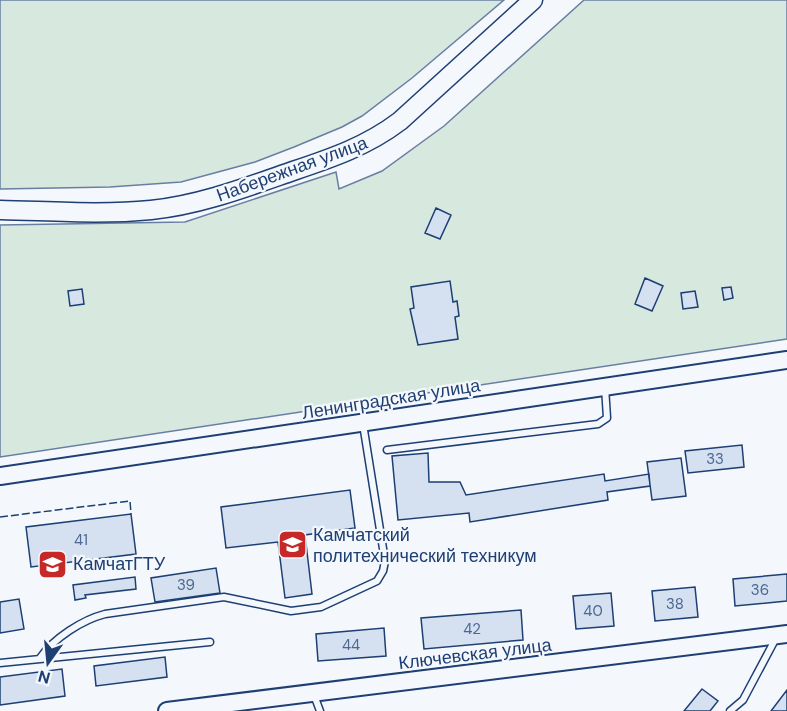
<svg xmlns="http://www.w3.org/2000/svg" width="787" height="711" font-family="'DM Sans',sans-serif">
	<style>
		.green { fill: #d7e8df; stroke: #687fa3; stroke-width: 1.5 }
		.building { fill: #d5e0f0; stroke: #1d3f73; stroke-width: 1.5 }
		.lines { fill: none; stroke-linecap: round; stroke-linejoin: round }
		.service-casing { stroke: #1d3f73; stroke-width: 9 }
		.secondary-casing { stroke: #1d3f73; stroke-width: 20 }
		.primary-casing { stroke: #1d3f73; stroke-width: 21 }
		.service { stroke: #f4f7fb; stroke-width: 6 }
		.secondary { stroke: #f4f7fb; stroke-width: 16 }
		.primary { stroke: #f4f7fb; stroke-width: 18 }
		.fence { stroke: #1d3f73; stroke-width: 1.5; stroke-dasharray: 8 3; stroke-linecap: butt }
		.labels { text-anchor: middle; dominant-baseline: central; stroke-width: 4.5; stroke-linejoin: round; paint-order: stroke }
		.number-label { font-size: 15px; fill: #4b6792 }
		.street-label { font-size: 18px; fill: #1d3f73; stroke: #f4f7fb }
		.poi-label { font-size: 18px; fill: #1d3f73; stroke: #f4f7fb; text-anchor: start }
	</style>
	<rect width="100%" height="100%" fill="#f4f7fb"/>
	<path class="green" d="M0 0H504L412 78 362 116 342 127 294 147 255 162 181 182 110 187 0 189Z
		M584 0H787V339L0 457V225L185 222 336 172 339 189 382 171 444 126Z"/>
	<path class="building" d="M436 208 451 215 440 239 425 233Z
		M645 278 663 286 652 311 635 304Z
		M450 281 453 302 457 301 459 316 455 317 458 339 418 345 410 309 414 308 411 287Z
		M731 287 733 298 724 300 722 288Z
		M82 289 84 304 70 306 68 291Z
		M695 291 698 307 683 309 681 293Z
		M378 398V402L370 403V399Z
		M742 445 744 467 688 473 685 451Z
		M428 453 429 482H460L466 495 604 474 605 481 649 474 650 486 607 492 608 500 470 522 469 513 398 520 392 456Z
		M681 458 686 496 652 500 647 462Z
		M350 490 355 528 305 535 312 594 285 598 278 542 226 548 221 507Z
		M131 514 136 554 31 567 26 527Z
		M216 568 220 593 155 602 151 578Z
		M787 574V601L735 606 733 579Z
		M135 577 136 589 85 595 86 598 75 600 73 585Z
		M695 587 698 617 655 621 652 591Z
		M611 593 614 626 576 629 573 596Z
		M19 599 24 629 0 633V602Z
		M521 610 523 640 424 649 421 618Z
		M384 628 386 656 318 661 316 634Z
		M165 657 167 677 96 686 94 666Z
		M62 669 65 696 0 705V677Z
		M702 689 718 701 710 711H684Z
		M787 690V711H771Z"/>
	<g class="lines">
		<defs>
			<path id="service" d="M387 450 598 424 607 418 605 387
				M40 658C54 638 82 620 105 614L224 597 291 611 321 607 377 581 383 571 385 561 363 424
				M0 663 210 642
				M314 695 320 711
				M730 711 743 700 776 638"/>
			<path id="secondary" d="M0 476 787 360
				M167 711 787 634"/>
			<path id="primary" d="M0 210C50 211 101 215 151 210 200 205 247 187 293 171 332 158 367 146 400 121L533 0"/>
		</defs>
		<use href="#service" class="service-casing"/>
		<use href="#secondary" class="secondary-casing"/>
		<use href="#primary" class="primary-casing"/>
		<use href="#service" class="service"/>
		<use href="#secondary" class="secondary"/>
		<use href="#primary" class="primary"/>
		<path class="fence" d="M0 517 130 501 131 514"/>
	</g>
	<defs>
		<symbol id="university-square" viewBox="-11 -11 22 22"><rect x="-9" y="-9" width="18" height="18" rx="4" fill="#c62828" stroke="#f4f7fb"/><path d="M0-5L7-2L0 1L-7-2ZM-4 1L0 2.5L4 1V4Q0 6-4 4Z" fill="#fff"/></symbol>
	</defs>
	<g fill-rule="evenodd">
		<use href="#university-square" x="276" y="528" width="33" height="33"/>
		<use href="#university-square" x="36" y="548" width="33" height="33"/>
	</g>
	<g class="labels">
		<g class="number-label">
			<text x="715" y="459">33</text>
			<text x="81" y="540">41</text>
			<text x="186" y="585">39</text>
			<text x="760" y="590">36</text>
			<text x="675" y="604">38</text>
			<text x="593" y="611">40</text>
			<text x="472" y="629">42</text>
			<text x="351" y="645">44</text>
		</g>
		<g class="street-label">
			<text transform="translate(292 169) rotate(-20)">Набережная улица</text>
			<text transform="translate(391 399) rotate(-9)">Ленинградская улица</text>
			<text transform="translate(475 654) rotate(-7)">Ключевская улица</text>
		</g>
		<g class="poi-label">
			<text x="313" y="535">Камчатский<tspan x="313" dy="21">политехнический техникум</tspan></text>
			<text x="73" y="564">КамчатГТУ</text>
		</g>
	</g>
	<g transform="translate(48 663) rotate(195)" stroke="#f4f7fb" stroke-width="4.5" paint-order="stroke">
	<path d="M0-4.5L10 22L0 15L-10 22Z" fill="#1d3f73"/>
	<text y="-9" font-size="16" font-weight="bold" text-anchor="middle" fill="#1d3f73">N</text>
	</g>
</svg>
